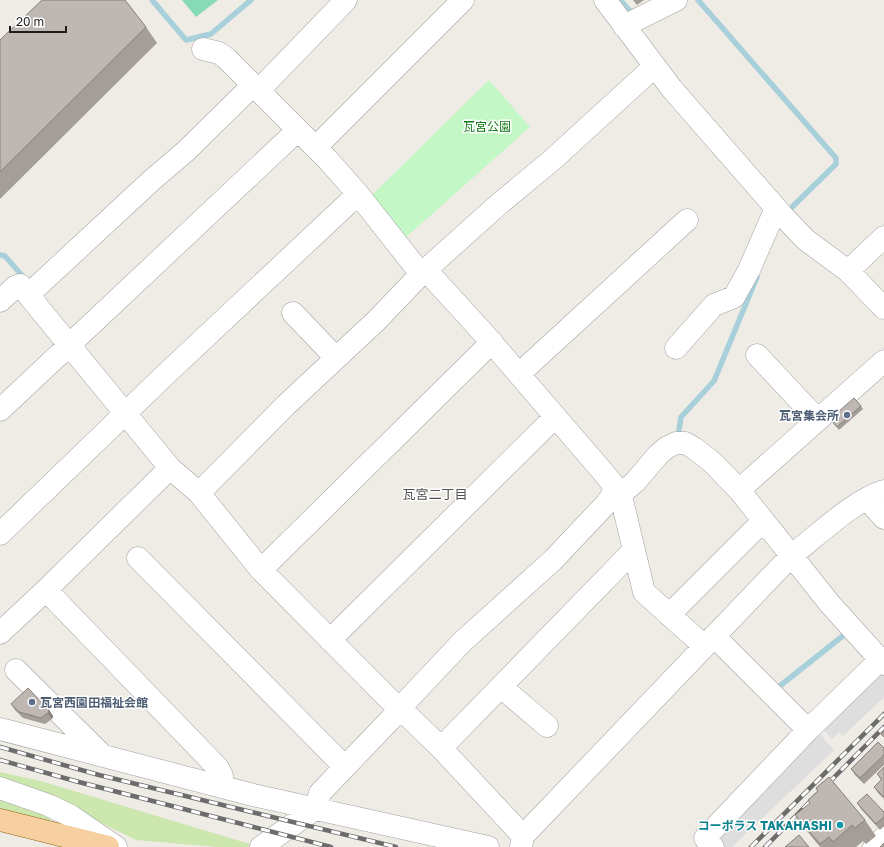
<svg xmlns="http://www.w3.org/2000/svg" width="884" height="847" font-family="'Golos Text','Noto Sans JP',sans-serif">
	<style>
		.grass { fill: #cbe7ad }
		.park { fill: #c4f7c6 }
		.pitch { fill: #86dab8 }
		.parking { fill: #dedede }
		.lines { fill: none; stroke-linecap: round; stroke-linejoin: round }
		.stream { stroke: #a7d0da; stroke-width: 5.5 }
		.minor-casing { stroke: #a2a2a2; stroke-width: 23 }
		.major-casing { stroke: #916007; stroke-width: 23 }
		.minor { stroke: #fff; stroke-width: 22 }
		.major { stroke: #f7d0a1; stroke-width: 22 }
		.rail-casing { stroke: #6c6c6c; stroke-width: 4.5 }
		.rail { stroke: #fff; stroke-width: 3; stroke-dasharray: 9; stroke-linecap: butt }
		.wall { fill: #a49d98 }
		.shaded-wall { fill: #86807c }
		.building { fill: #bfb7b1; stroke: #86807c }
		.service-dot { fill: #5c6f8a; stroke: #fff; stroke-width: 1.5 }
		.culture-dot { fill: #0f9aa8; stroke: #fff; stroke-width: 1.5 }
		.labels { text-anchor: middle; dominant-baseline: central; stroke-width: 3; stroke-linejoin: round; paint-order: stroke }
		.park-label { font-size: 12px; fill: #117817; stroke: #fff }
		.service-label { font-size: 12px; font-weight: bold; fill: #4e5e75; stroke: #fff; text-anchor: end }
		.culture-label { font-size: 12px; font-weight: bold; fill: #0d838f; stroke: #fff; text-anchor: end }
		.neighbourhood-label { font-size: 13px; fill: #515151; stroke: #fff }
	</style>
	<rect width="100%" height="100%" fill="#efebe5"/>
	<path class="grass" d="M0 772 44 782 253 845 247 847H218L136 840 73 809 0 779Z
		M0 799 49 815 50 821 0 810Z"/>
	<path class="park" d="M489 80 530 127 403 240 369 198Z"/>
	<path class="pitch" d="M182 0H218L196 17Z"/>
	<path class="parking" d="M880 669 884 673V697L843 736 839 732 832 739 820 726Z
		M817 731 834 750 732 847H723L714 837Z"/>
	<g class="lines">
		<path class="stream" d="M152 0 186 40 211 34 251 0
			M620 0 630 11 636 12
			M698 0 836 158V164L786 213
			M0 255 5 256 25 279
			M679 430 681 417 714 381 757 277
			M774 687 776 689 849 631"/>
		<defs>
			<path id="minor" d="M605 0 672 89 782 215 806 240 848 271 884 308
				M624 26 676 0
				M203 49 219 53 226 58 328 160 358 194 421 274
				M258 91 346 0
				M316 147 463 0
				M848 271 884 237
				M28 295 152 180 186 151 253 85
				M0 301 15 287 20 285 170 468 199 493 261 570 389 699 401 709 441 748 523 836 521 847
				M293 313 336 358
				M676 348 714 305 734 297 749 270 776 208
				M757 355 818 420
				M519 374 687 220
				M0 410 298 130
				M614 490 628 488 635 482 658 455 666 448 676 443H685L694 448 712 462 739 490 830 604 884 664
				M614 490 621 496 644 592 704 646
				M739 490 884 361
				M199 493 286 405 376 321 421 274 499 204 551 161 654 67
				M867 499 884 518
				M0 534 165 375 358 194
				M138 558 345 767
				M261 570 492 342
				M46 590 218 768 222 776 220 786
				M669 615 763 521
				M0 633 46 590 170 468
				M330 640 555 417
				M16 670 102 755
				M501 687 547 726
				M0 729 253 795 488 847
				M808 730 880 660
				M441 748 634 550
				M0 788 48 805 71 816 116 847
				M523 836 792 555C817 536 854 500 884 491
				M261 847 315 809 320 793 390 720 400 708 462 642 553 560 606 504 611 497 614 490 612 483 603 472 486 336 426 270
				M713 847 705 838 808 730 714 636
				M874 847 884 838"/>
			<path id="major" d="M0 820 108 847"/>
		</defs>
		<use href="#minor" class="minor-casing"/>
		<use href="#major" class="major-casing"/>
		<use href="#minor" class="minor"/>
		<use href="#major" class="major"/>
		<defs>
			<path id="rail" d="M0 747 99 775 396 847
				M0 760 75 781 331 847
				M751 847 884 714
				M765 847 884 727"/>
		</defs>
		<use href="#rail" class="rail-casing"/>
		<use href="#rail" class="rail"/>
	</g>
	<path class="wall" d="M633 0H644L637 5Z
		M146 27 157 43 0 199V40Z
		M861 406 863 409 839 430 830 419Z
		M11 704 49 710 53 716 52 719 45 724 23 718 15 710Z
		M884 748V765L864 784 855 775 851 769Z
		M884 767V799L878 793 874 787 881 780 877 774Z
		M857 803 884 812V826L880 830 861 809Z
		M795 815 865 820 876 836 866 844 863 841 856 847H820L807 831Z"/>
	<path class="shaded-wall" d="M49 710 53 716 52 719 48 713Z"/>
	<path class="building" d="M42 0H125L146 27 0 172V40Z
		M854 398 861 406 837 427 830 419Z
		M28 688 49 710 48 713 41 718 19 712 11 704Z
		M884 731V737L881 734Z
		M878 742 884 748V755L860 778 851 769Z
		M884 767V797L874 787 882 779 877 774Z
		M829 777 865 820 855 828 852 825 833 842 829 837 820 844 795 815 810 803 808 800 818 791 816 788Z
		M867 794 884 812V817L876 824 857 803Z
		M799 835 809 847H785Z
		M884 843V847H880Z"/>
	<g class="service-dot">
		<circle cx="847" cy="415" r="4"/>
		<circle cx="32" cy="702" r="4"/>
	</g>
	<circle class="culture-dot" cx="840" cy="825" r="4"/>
	<g class="labels">
		<g class="park-label">
			<text x="487" y="126">瓦宮公園</text>
		</g>
		<g class="service-label">
			<text x="839" y="415">瓦宮集会所</text>
			<text x="40" y="702" text-anchor="start">瓦宮西園田福祉会館</text>
		</g>
		<g class="culture-label">
			<text x="832" y="825">コーポラス TAKAHASHI</text>
		</g>
		<g class="neighbourhood-label">
			<text x="435" y="494">瓦宮二丁目</text>
		</g>
	</g>
	<path d="M10 26v6h56v-6" fill="none" stroke="#1e1e1e" stroke-width="2"/>
	<text x="16" y="26" font-size="12" fill="#1e1e1e" stroke="#ffffff" stroke-width="3" paint-order="stroke">20 m</text>
</svg>
